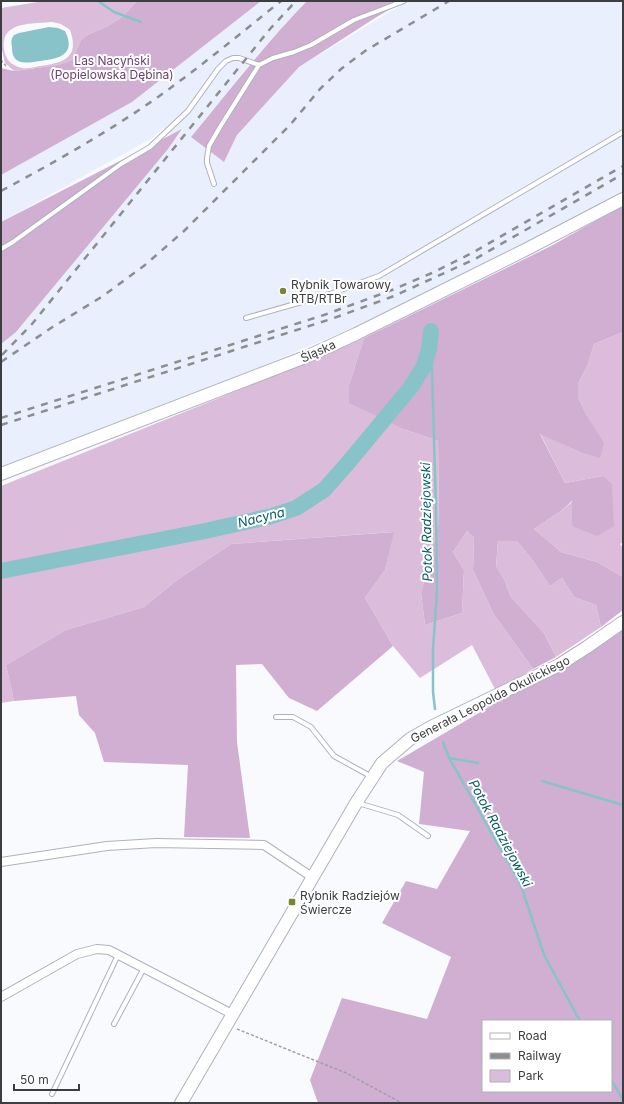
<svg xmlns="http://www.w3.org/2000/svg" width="624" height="1104" font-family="Inter,sans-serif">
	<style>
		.built { fill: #e9effd }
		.green { fill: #dbbddb; fill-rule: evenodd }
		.forest { fill: #d1afd2; fill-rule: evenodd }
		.water { fill: #88c3ca }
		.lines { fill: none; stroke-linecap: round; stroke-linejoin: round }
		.stream { stroke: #88c3ca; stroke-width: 2.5 }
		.river { stroke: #88c3ca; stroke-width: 16 }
		.lane-casing { stroke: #aeb2bc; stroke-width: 6 }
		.street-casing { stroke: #aeb2bc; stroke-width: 10 }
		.secondary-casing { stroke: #aeb2bc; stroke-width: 14 }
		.path { stroke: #9ea0a4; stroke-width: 1.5; stroke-dasharray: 3 2; stroke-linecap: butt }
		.lane { stroke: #fff; stroke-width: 4 }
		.street { stroke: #fff; stroke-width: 8 }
		.secondary { stroke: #fff; stroke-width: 12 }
		.rail { stroke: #8b8d91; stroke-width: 2.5; stroke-dasharray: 7 7; stroke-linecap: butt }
		.poi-dot { fill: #7b8431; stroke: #fff; stroke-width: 1.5 }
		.labels { text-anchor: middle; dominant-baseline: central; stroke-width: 4; stroke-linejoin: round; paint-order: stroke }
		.park-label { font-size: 12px; fill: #6b3f6d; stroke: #fff }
		.poi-label { font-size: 12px; fill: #3b3d41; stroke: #fff; text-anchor: start }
		.street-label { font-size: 12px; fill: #3b3d41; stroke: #fff }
		.water-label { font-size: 13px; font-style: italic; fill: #075d65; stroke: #fff }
	</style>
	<rect width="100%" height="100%" fill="#f8fafe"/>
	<path class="built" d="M261 1H307L284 25 256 56 191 137 224 162 237 135 299 67 408 1H623V192L554 230 463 276 350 329 260 367 74 439 1 471V344L16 332 183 130 182 129 171 135 163 128 154 137 1 222V175L132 102Z"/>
	<path class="green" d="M44 1H137L122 17 108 26 87 35 81 40 72 60 58 65 14 71 5 63 2 50 1 8ZM52 22 61 24 70 30C80 58 63 63 40 66 32 68 23 70 16 66 9 63 5 57 4 49 0 21 32 24 52 22Z
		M623 332V542L620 544 623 548V577L597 562 561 552 534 529 561 511 603 476 565 483 540 433 580 452 587 416 578 397V384L588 364 594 344Z
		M364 338 349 385 406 430 438 441 439 522 421 593 425 625 462 613 464 570 453 552 467 531 474 538 473 570 493 613 533 669 496 691 472 645 420 678 393 646 365 598 385 570 393 532 231 544 177 580 144 607 66 630 6 665 14 701 1 703V486L219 398Z
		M498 541H517L533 561 550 586 562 578 574 597 596 605 601 627 556 657 544 633 511 597 504 579 496 568Z"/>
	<path class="forest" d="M137 1H261L132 102 1 175V68L14 71 58 65 72 60 81 40 87 35 108 26 122 17Z
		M307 1H404L375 18 299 67 237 135 224 162 191 137C229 91 265 44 307 1Z
		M182 129 168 149 16 332 1 344V222Z
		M623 205V332L594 344 588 364 578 384V397L587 416 604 443 600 458 580 452 540 434 565 483 603 476 612 484 614 526 597 536 572 526V501L561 511 534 529 561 552 597 562 623 577V610L601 627 596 605 574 597 562 578 550 586 533 561 517 541H498L496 567 504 579 511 597 544 633 556 657 533 669 493 613 473 570 474 538 467 531 453 552 464 570 462 613 425 625 421 593 439 522 438 441 406 430 349 403V385L364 338 553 245Z
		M394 532 385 570 365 598 393 646 317 711 289 698 262 664 236 665 237 742 250 838 184 837 188 765 104 762 95 733 79 715 76 696 14 701 6 665 66 630 144 607 177 580 231 544Z
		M623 629V1103H318L310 1080 342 998 427 1019 451 957 382 923 406 881 437 889 470 831 419 824 424 772 397 761 501 700 536 682ZM483 1021H611V1091H483Z"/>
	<path class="water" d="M49 27 58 28 65 31C77 55 58 59 40 61 33 62 25 64 18 61 13 58 12 53 12 47 11 42 11 39 14 35L19 33Z"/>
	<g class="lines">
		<path class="stream" d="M98 1 114 12 141 22
			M431 335 436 509 437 592 433 649V692L435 709
			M443 742 449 758 520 883 544 955 580 1021
			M449 758 478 763
			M542 781 623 805
			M611 1079 623 1100"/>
		<path class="river" d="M1 571 205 531 272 516 296 508 324 490 347 464 411 387 424 366 429 349 431 331"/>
		<defs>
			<path id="lane" d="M214 184 207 163V158L209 146 220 127 259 65 273 58 294 52 311 45 354 20 404 1
				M1 249 13 242 121 164 150 147 188 111 218 69 226 61 233 58H239L259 65
				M246 318 330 294 379 276 623 132
				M276 717H293L311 727 334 756 372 777
				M358 803 398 815 428 836
				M114 1024 144 968
				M52 1094 118 955"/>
			<path id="street" d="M1 862 107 846 156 843 264 845 312 877
				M1 997 77 954 97 949 109 950 232 1014"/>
			<path id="secondary" d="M1 474 308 356 356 334 527 249 623 199
				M181 1103 356 803 382 763 410 739 431 727 559 665 587 647 623 622"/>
		</defs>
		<use href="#lane" class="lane-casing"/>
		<use href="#street" class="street-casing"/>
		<use href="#secondary" class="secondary-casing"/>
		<path class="path" d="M1 60 6 66
			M237 1029 346 1073 402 1103"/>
		<use href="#lane" class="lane"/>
		<use href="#street" class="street"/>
		<use href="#secondary" class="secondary"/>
		<path class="rail" d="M1 191C55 162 108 132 158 97 200 67 240 34 281 1
			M2 355 32 324 270 29 296 1
			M1 362 51 328 103 296 145 265 184 231 290 125 320 89 341 69 365 51 449 1
			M1 418 324 315 392 290 432 273 472 253 623 166
			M1 425 334 318 394 296 475 259 623 174"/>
	</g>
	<g class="poi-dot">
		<circle cx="283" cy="291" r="4"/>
		<rect x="288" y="898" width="8" height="8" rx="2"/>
	</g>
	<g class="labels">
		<g class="park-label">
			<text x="112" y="60">Las Nacyński<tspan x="112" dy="14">(Popielowska Dębina)</tspan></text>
		</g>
		<g class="poi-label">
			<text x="291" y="284">Rybnik Towarowy<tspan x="291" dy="14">RTB/RTBr</tspan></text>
			<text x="300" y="895">Rybnik Radziejów<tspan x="300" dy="14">Świercze</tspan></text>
		</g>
		<g class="street-label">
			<text transform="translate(318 351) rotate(-24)">Śląska</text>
			<text transform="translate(490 699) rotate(-27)">Generała Leopolda Okulickiego</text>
		</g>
		<g class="water-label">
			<text transform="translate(261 517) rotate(-14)">Nacyna</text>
			<text transform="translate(426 522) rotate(-91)">Potok Radziejowski</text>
			<text transform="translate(501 833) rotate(62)">Potok Radziejowski</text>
		</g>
	</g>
	<rect width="624" height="1104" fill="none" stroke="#3b3d41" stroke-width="4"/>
	<rect x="482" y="1020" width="130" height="72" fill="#ffffff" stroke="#b1b1b3"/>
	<rect x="490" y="1033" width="20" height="6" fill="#ffffff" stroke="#b1b1b3"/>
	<text x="518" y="1040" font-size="12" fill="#3b3d41">Road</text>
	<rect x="490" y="1053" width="20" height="6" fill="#8b8d91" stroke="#b1b1b3"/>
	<text x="518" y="1060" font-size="12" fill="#3b3d41">Railway</text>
	<rect x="490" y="1070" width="20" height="12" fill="#dbbddb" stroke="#b1b1b3"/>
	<text x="518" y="1080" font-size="12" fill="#3b3d41">Park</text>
	<path d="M14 1084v6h65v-6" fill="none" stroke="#3b3d41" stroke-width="2"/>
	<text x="20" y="1084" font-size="12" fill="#3b3d41" stroke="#ffffff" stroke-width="3" paint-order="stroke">50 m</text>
</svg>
